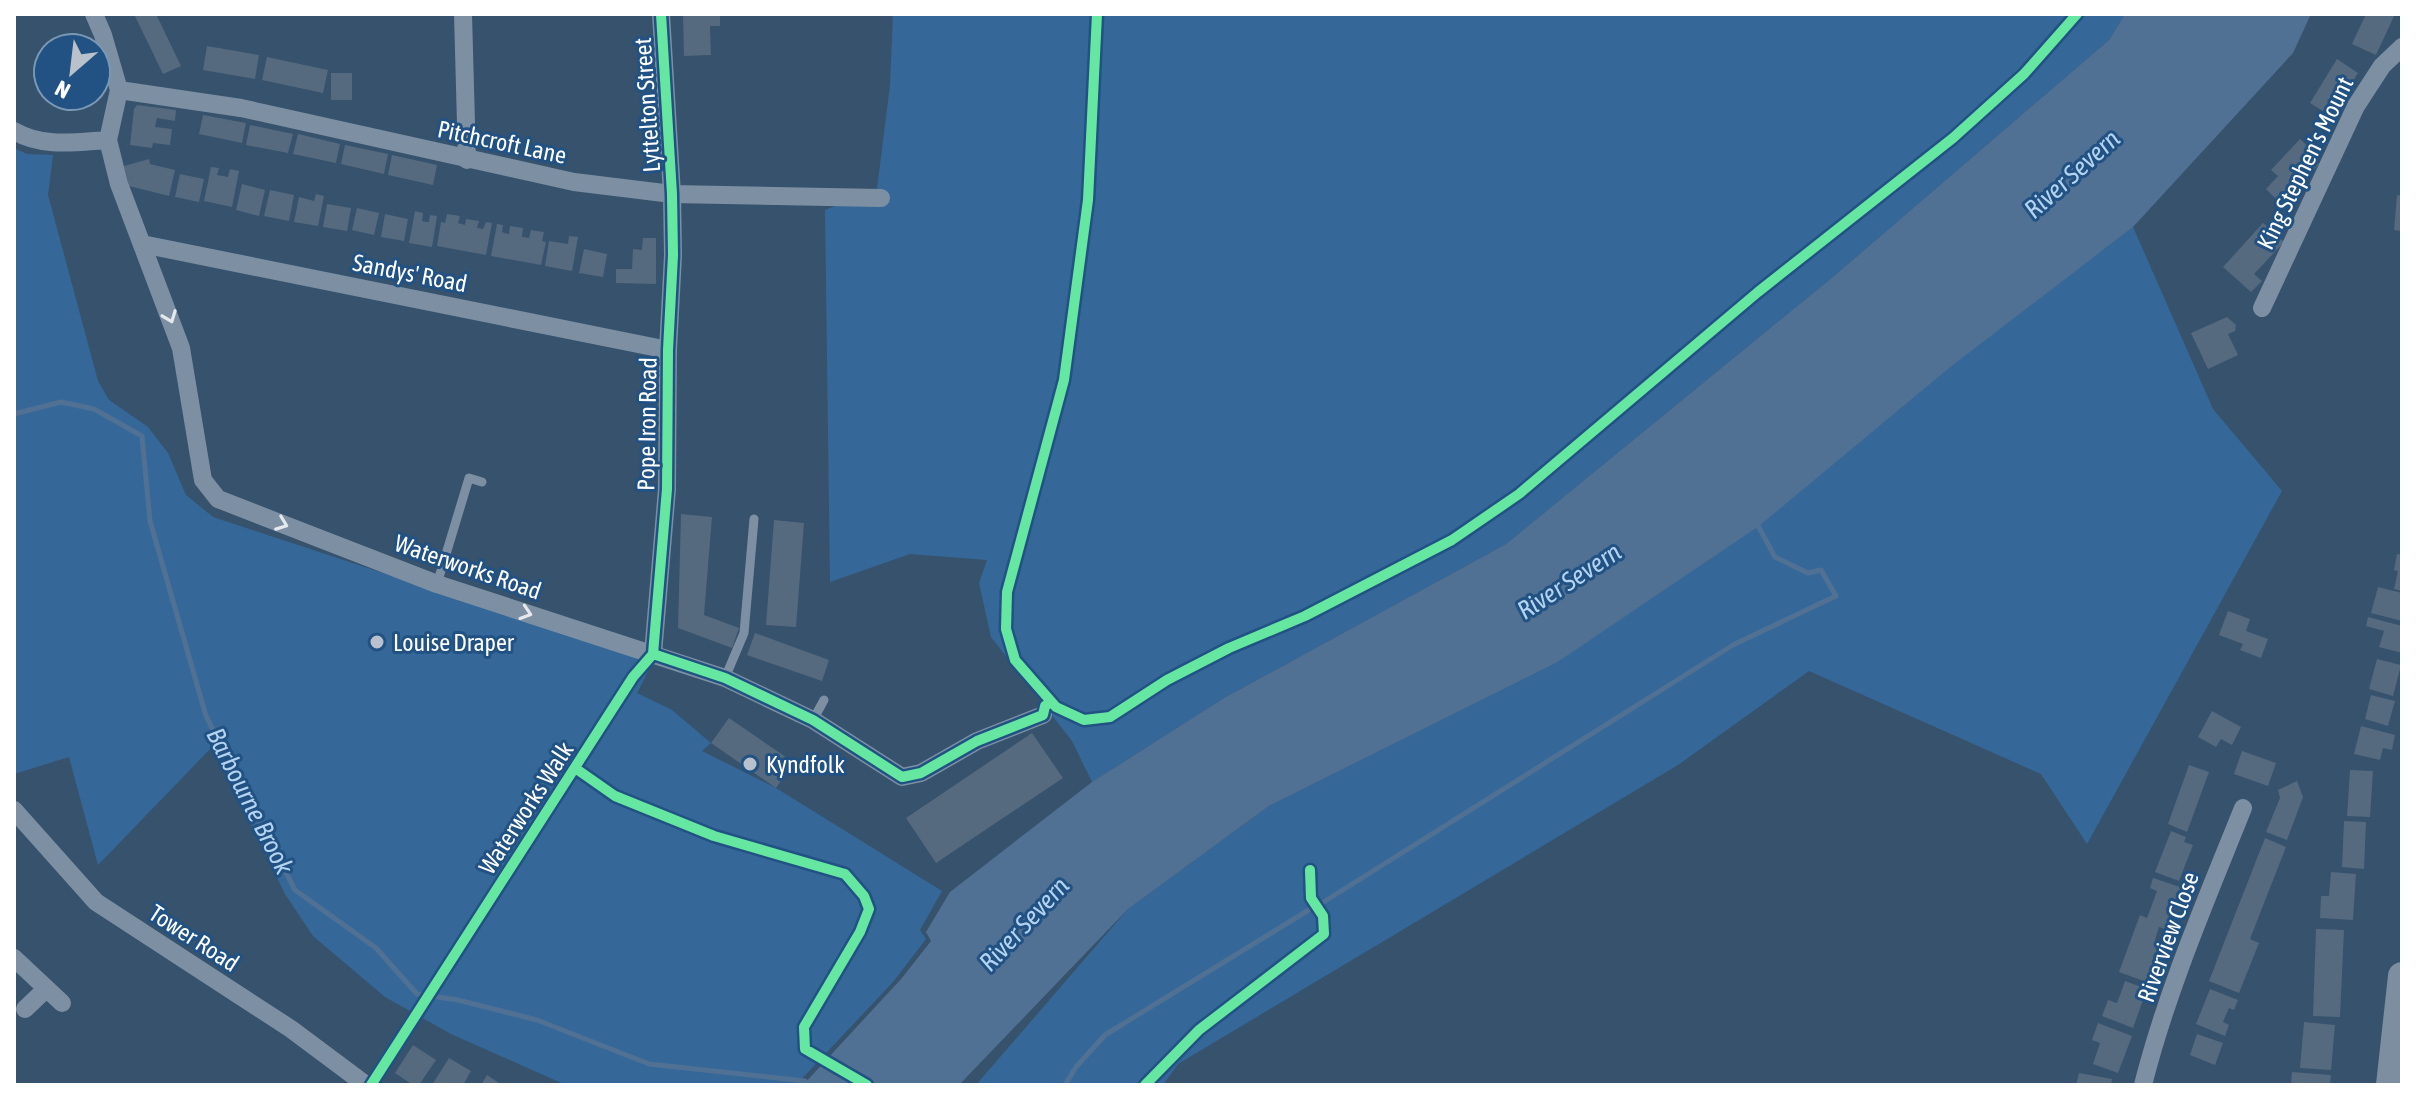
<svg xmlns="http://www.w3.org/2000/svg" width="2416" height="1099" font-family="'Asap Condensed',sans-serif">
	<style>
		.green { fill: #356899 }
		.water { fill: #507193 }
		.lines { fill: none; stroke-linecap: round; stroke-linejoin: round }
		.stream { stroke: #507193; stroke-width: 5 }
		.building { fill: #556a7f }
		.lane { stroke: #7d90a3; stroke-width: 9 }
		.street { stroke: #7d90a3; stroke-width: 18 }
		.primary { stroke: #7c8ea0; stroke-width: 28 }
		.cycleway-casing { stroke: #215283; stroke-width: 15 }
		.cycleway { stroke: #66e7a1; stroke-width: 10 }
		.oneway { stroke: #e5e9ed }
		.poi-dot { fill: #b9c2cc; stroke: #215283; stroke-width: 3 }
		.labels { text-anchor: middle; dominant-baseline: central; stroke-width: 6; stroke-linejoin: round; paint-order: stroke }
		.street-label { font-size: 24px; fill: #fff; stroke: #215283 }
		.poi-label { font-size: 24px; fill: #fff; stroke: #215283; text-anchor: start }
		.water-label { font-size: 26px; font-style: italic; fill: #b4d3f0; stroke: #215283 }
	</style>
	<rect width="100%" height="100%" fill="#37526d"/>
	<path class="green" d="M893 14H2125L2109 40 1834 276 1506 544 1224 698 1092 782 1072 741 991 637 979 583 987 560 910 554 830 582 825 210 877 189 890 85Z
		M14 148 27 154 53 155 48 195 98 381 109 400 148 427 168 453 186 495 213 517 653 662 637 693 672 710 711 743 702 751 776 788 942 891 920 930 926 939 893 982 796 1085H566L451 1034 385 997 313 936 285 894 213 746 98 865 69 757 14 774Z
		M2133 227 2213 409 2282 491 2087 844 2041 774 1809 671 1678 765 1178 1064 1163 1085H976L1128 909 1269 806 1556 663Z"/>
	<path class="water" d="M2125 14H2311L2293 53 2133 227 1949 368 1759 526 1556 663 1269 806 1128 909 959 1085H803L902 978 931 941 926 932 950 892 1092 782 1224 698 1506 544 1834 276 2109 40Z"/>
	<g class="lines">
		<path class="stream" d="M14 414 61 402 94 409 142 436 150 521 206 716 295 890 376 948 417 994 458 1000 537 1020 649 1064 805 1081 809 1085
			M1322 903 1733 645 1836 596 1821 570 1808 573 1775 557 1756 522
			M1065 1085 1076 1067 1105 1035 1312 908"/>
	</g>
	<path class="building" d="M134 14H156L181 66 163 74Z
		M683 14H720V26H710L711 55 684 56Z
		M2366 14H2395L2376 55 2352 44Z
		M207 46 259 55 255 79 203 70Z
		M267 57 328 70 323 93 262 80Z
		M2337 59 2358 73 2331 116 2310 103Z
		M331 73H352V100H331Z
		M137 105 176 110 175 121 157 118 155 127 172 129 170 145 153 143 152 148 130 145 134 109Z
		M203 115 246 123 242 143 199 134Z
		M250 125 293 134 288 153 246 145Z
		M298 134 340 144 336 163 293 154Z
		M2300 139 2314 152 2310 155 2319 164 2281 204 2266 189 2278 176 2271 170Z
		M345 145 388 154 384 174 341 164Z
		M392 155 437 165 433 185 388 175Z
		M149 159 150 164 175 170 169 196 129 186 124 166Z
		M211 167 219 168 217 175 228 177 230 169 239 171 232 207 204 201Z
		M180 174 204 179 199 202 175 197Z
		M242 184 265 190 259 216 236 210Z
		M270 190 294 195 289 221 264 216Z
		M316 194 324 196 318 226 294 222 299 197 314 201Z
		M2397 195 2402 196V231L2394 230Z
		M327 204 351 208 347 231 323 227Z
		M357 208 379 213 374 235 352 230Z
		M415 211 423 213 422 221 426 222H429L430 215 437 216 432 247 409 243Z
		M385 214 408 219 404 241 381 237Z
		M447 214 460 216 458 223 465 225 466 219 479 221 477 228 483 229 486 222 492 223 486 255 437 246 441 222 445 223Z
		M2263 223 2284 242 2254 274 2262 281 2251 292 2223 267Z
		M497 224 503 225 502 232 505 233 509 234 510 226 523 228 522 237 529 238 531 230 544 232 542 241 546 242 541 265 491 256Z
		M569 236 578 237 572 271 545 266 549 241 568 244Z
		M643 238H656V284L616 283V269H632L633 249 642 250Z
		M584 249 607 254 603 277 579 273Z
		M2227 317 2236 325 2235 331 2228 334 2238 355 2208 369 2191 333Z
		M681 514 712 517 704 615 739 628 732 648 678 628Z
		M774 520 804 523 796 627 766 625Z
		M2397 554 2402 555V591L2394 589 2398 571 2394 570Z
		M2378 587 2402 593V621L2371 613Z
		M2228 611 2250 619 2246 631 2268 639 2261 658 2240 650 2243 644 2219 635Z
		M2368 617 2402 626V653L2379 647 2384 631 2366 626Z
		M755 633 829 660 822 681 747 655Z
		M2377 659 2401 665 2393 696 2369 689Z
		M2371 695 2395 701 2388 726 2365 719Z
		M2212 711 2241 727 2232 745 2221 739 2216 747 2198 737Z
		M729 718 793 762 776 788 711 743Z
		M2361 726 2395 735 2392 750 2383 748 2380 760 2354 754Z
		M1032 733 1063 778 936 863 906 818Z
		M2242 751 2276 763 2268 786 2234 774Z
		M2189 765 2209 772 2187 832 2168 824Z
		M2350 770 2373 771 2370 817 2347 816Z
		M2297 781 2303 797 2287 840 2266 832 2280 798 2278 790Z
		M2344 821 2366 822 2364 869 2342 867Z
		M2171 831 2186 837 2184 842 2193 845 2179 881 2155 872Z
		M2265 838 2286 847 2250 939 2259 943 2239 993 2209 981Z
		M2331 872 2356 874 2353 920 2320 918 2321 896H2329Z
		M2153 878 2183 888 2167 930 2159 927 2155 940 2163 943 2149 983 2119 972 2140 915 2147 918 2157 891 2150 888Z
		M2316 929 2344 930 2340 1017 2313 1016Z
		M2125 981 2147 989 2133 1028 2102 1016 2108 1000 2117 1003Z
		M2210 989 2238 1000 2234 1010 2229 1008 2223 1022 2229 1025 2225 1036 2196 1024Z
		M2304 1022 2335 1025 2331 1070 2300 1068Z
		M2098 1023 2132 1036 2118 1073 2093 1064 2100 1043 2092 1040Z
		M2197 1034 2223 1043 2215 1065 2190 1055Z
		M413 1045 436 1060 419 1085H413L395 1073Z
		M449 1058 471 1071 463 1085H432Z
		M2292 1072 2331 1075 2330 1085H2291Z
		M2079 1073 2112 1079 2111 1085H2076Z
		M487 1075 502 1085H481Z"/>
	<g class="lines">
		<path class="lane" d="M437 584 469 478 482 482
			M725 678 744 633 754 519
			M813 720 824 700"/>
		<path class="street" d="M94 14 103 35 119 90 108 140 119 184 181 348 203 480 218 499 437 584 725 678 813 720 902 777 921 773 977 741 1043 715
			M463 14 467 160
			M119 90 241 108 574 182 672 194 881 198
			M14 131C43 148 76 142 108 140
			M142 244 668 350
			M2262 308 2356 106 2382 66 2402 47
			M653 654 667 489 668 350 673 255 672 194 661 14
			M14 810 96 902 291 1029 366 1085
			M14 958 62 1003
			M25 1009 46 989
			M2143 1085C2167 990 2207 898 2243 808"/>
		<path class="primary" d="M2390 1085 2402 976"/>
		<defs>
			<path id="cycleway" d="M1097 14 1088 200 1064 380 1007 592 1006 629 1015 660 1056 707 1084 720 1110 717 1167 680 1229 648 1305 616 1452 540 1519 494 1758 292 1953 138 2024 74 2077 14
				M653 654 667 489 668 350 673 255 672 194 661 14
				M653 654 725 678 813 720 902 777 921 773 977 741 1043 715 1045 706 1051 702
				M575 768 615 796 714 836 845 874 864 896 869 909 860 932 804 1027 805 1049 867 1085
				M371 1085 633 677 653 654
				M1145 1085 1199 1030 1324 934 1323 916 1311 898 1310 870"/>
		</defs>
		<use href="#cycleway" class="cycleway-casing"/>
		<use href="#cycleway" class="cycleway"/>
	</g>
	<defs><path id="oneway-chevron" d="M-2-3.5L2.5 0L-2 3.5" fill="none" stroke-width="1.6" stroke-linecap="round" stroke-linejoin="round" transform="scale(2)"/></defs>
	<g class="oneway">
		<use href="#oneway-chevron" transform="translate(170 317) rotate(69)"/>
		<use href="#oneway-chevron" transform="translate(282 524) rotate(21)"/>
		<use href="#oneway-chevron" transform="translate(526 613) rotate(18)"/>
	</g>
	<g class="poi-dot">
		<circle cx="377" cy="642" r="8"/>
		<circle cx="750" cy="764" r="8"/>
	</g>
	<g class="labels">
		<g class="street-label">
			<text transform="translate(647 105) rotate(-94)">Lyttelton Street</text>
			<text transform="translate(502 142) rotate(12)">Pitchcroft Lane</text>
			<text transform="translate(2305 163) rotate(-64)">King Stephen's Mount</text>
			<text transform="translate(410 273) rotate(11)">Sandys' Road</text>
			<text transform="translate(647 424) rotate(-89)">Pope Iron Road</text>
			<text transform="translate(468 567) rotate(19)">Waterworks Road</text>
			<text transform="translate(526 808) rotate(-57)">Waterworks Walk</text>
			<text transform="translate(2168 937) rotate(-70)">Riverview Close</text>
			<text transform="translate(194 938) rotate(33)">Tower Road</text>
		</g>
		<g class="poi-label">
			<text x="393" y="642">Louise Draper</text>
			<text x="766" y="764">Kyndfolk</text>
		</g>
		<g class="water-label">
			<text transform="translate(2072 174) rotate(-42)">River Severn</text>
			<text transform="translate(1569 581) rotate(-33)">River Severn</text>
			<text transform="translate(250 801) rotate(63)">Barbourne Brook</text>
			<text transform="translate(1024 924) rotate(-47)">River Severn</text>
		</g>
	</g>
	<rect width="2416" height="1099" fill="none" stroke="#ffffff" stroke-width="32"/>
	<g transform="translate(72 72) rotate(208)"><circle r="38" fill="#215283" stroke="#7a97b5" stroke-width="2"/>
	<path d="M0-6L14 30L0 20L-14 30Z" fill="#b9c2cc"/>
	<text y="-12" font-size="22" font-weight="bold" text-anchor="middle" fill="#ffffff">N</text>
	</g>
</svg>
